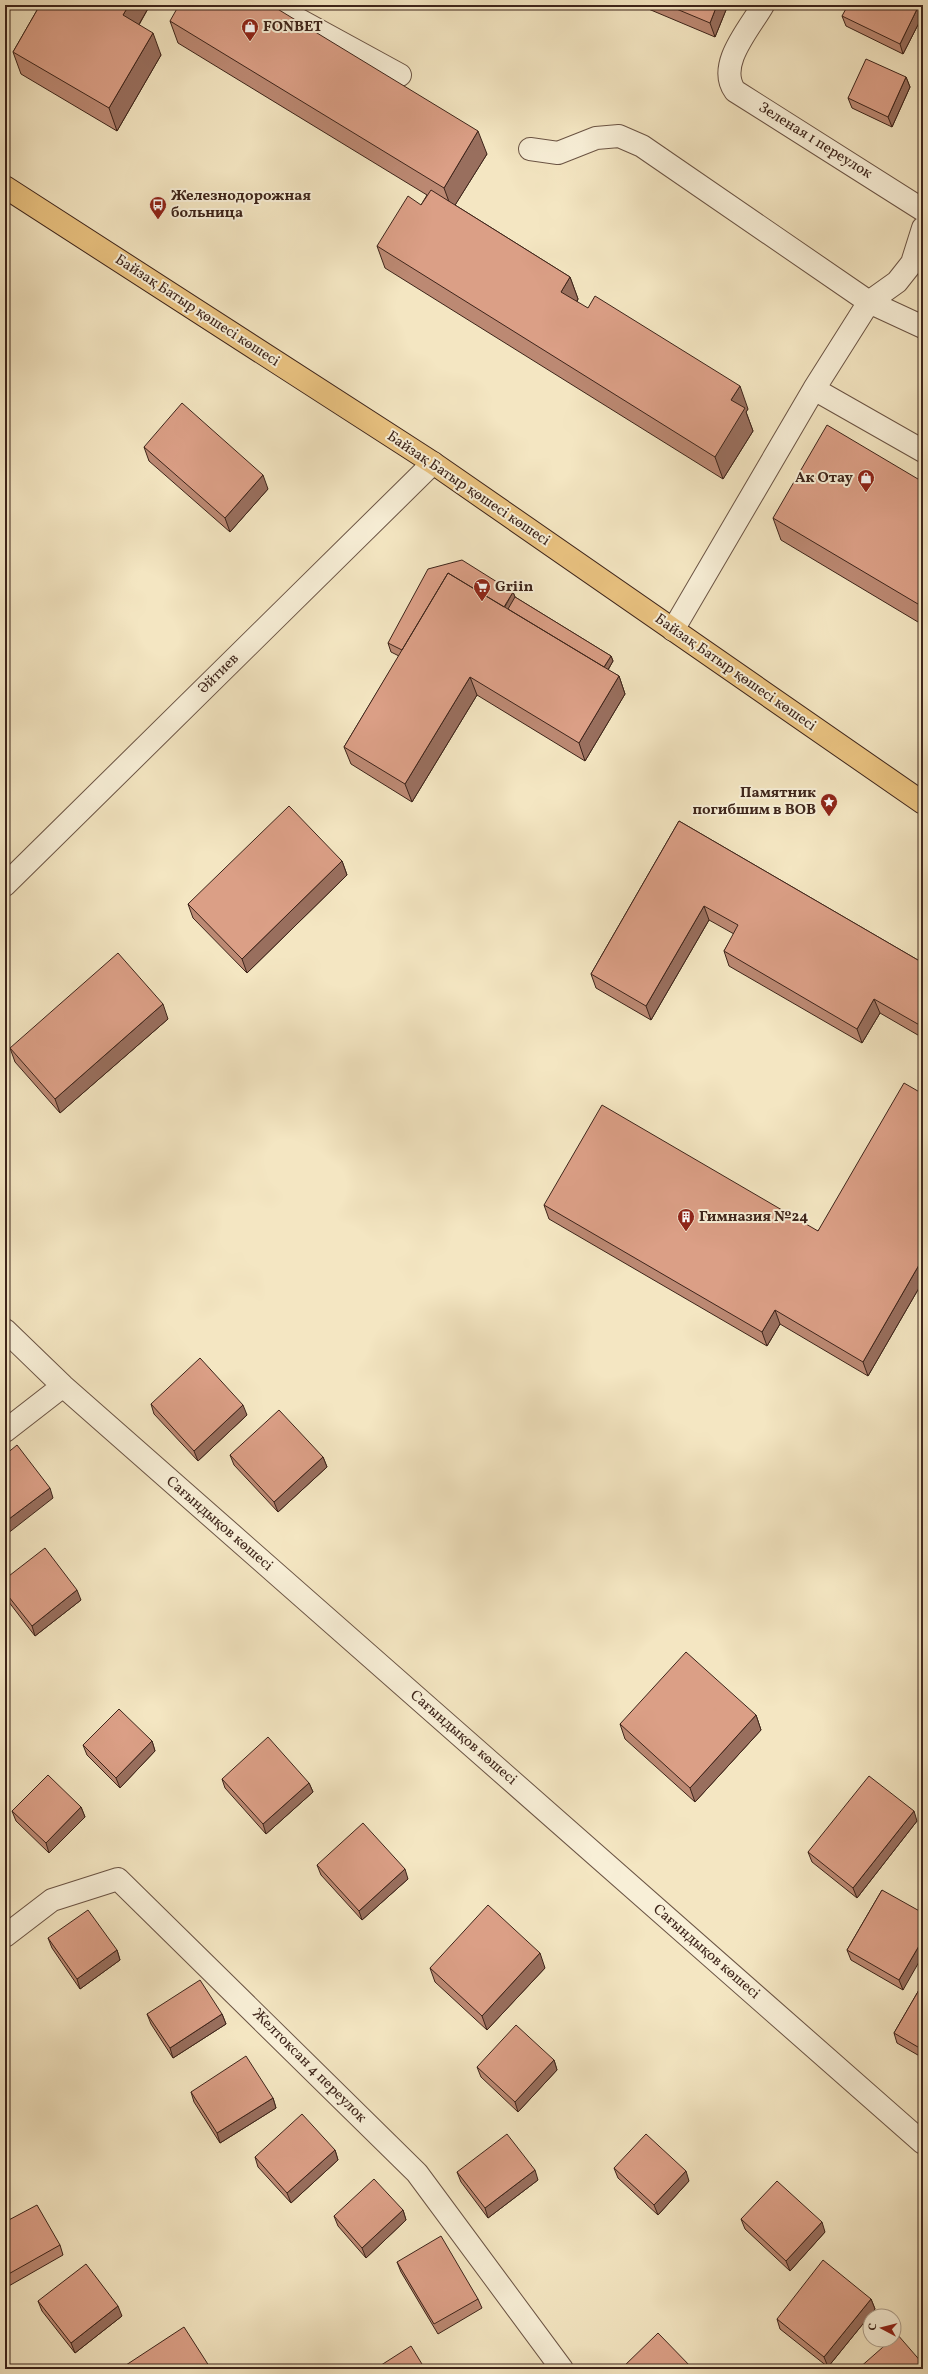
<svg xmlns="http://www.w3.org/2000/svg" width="928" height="2374" font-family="Vollkorn,serif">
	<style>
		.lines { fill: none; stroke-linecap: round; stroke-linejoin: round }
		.minor-casing { stroke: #6b5444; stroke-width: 24 }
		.major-casing { stroke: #3d241a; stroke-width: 24 }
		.minor { stroke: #f8efd7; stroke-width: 22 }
		.major { stroke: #eac381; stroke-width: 22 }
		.wall { fill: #bc8973; stroke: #3d241a }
		.shaded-wall { fill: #996f5e; stroke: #3d241a }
		.building { fill: #db9f86; stroke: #3d241a }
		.labels { text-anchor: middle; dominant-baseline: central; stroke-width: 4; stroke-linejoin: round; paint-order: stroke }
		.poi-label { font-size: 15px; font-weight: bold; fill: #3d241a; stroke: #f8efd7; text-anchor: start }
		.street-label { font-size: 15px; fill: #3d241a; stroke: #f8efd7 }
	</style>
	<rect width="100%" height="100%" fill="#f4e6c2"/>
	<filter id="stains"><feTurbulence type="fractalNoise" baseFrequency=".005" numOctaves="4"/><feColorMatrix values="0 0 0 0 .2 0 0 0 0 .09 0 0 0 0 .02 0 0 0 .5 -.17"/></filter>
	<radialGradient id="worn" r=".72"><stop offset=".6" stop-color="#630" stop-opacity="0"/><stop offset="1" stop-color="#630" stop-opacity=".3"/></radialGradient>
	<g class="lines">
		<defs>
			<path id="minor" d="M272 5 400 75
				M763 5C750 28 716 65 735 91L923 210
				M530 149 558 153 596 138 619 136 642 146 869 302 923 327
				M814 389 923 451
				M673 630 814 389 869 302 897 282 912 263 923 228
				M5 885 433 463
				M5 1330 63 1386 923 2143
				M5 1431 63 1386
				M5 1936 52 1900 118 1879 417 2173 562 2369"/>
			<path id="major" d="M5 187 433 463 923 803"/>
		</defs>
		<use href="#minor" class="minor-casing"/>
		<use href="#major" class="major-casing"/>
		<use href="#minor" class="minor"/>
		<use href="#major" class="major"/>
	</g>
	<path class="wall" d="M40 5H150L139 25 161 55 117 131 21 74 13 52Z
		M639 5H728L715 37Z
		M923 5V15L903 54 846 26 842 16Z
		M170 21 487 154 455 205 570 277 578 299 577 302 748 409 746 412 753 431 723 479 385 268 377 246 421 205 427 195 178 43Z
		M906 77 910 87 892 127 852 108 848 98Z
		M144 447 268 489 230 532 149 461Z
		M923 482V625L781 540 773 518Z
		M513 592 515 597 611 656 613 661 608 670 619 676 625 694 585 761 477 695 412 802 351 764 344 747 399 656 391 652 388 643Z
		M679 821 923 963V1038L880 1013 862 1043 729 966 724 951 734 934 709 920 651 1020 596 988 591 974Z
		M342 861 347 875 247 973 193 918 188 904Z
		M168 1019 60 1113 15 1062 10 1048Z
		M923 1094V1281L868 1376 780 1324 767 1346 549 1219 544 1205 818 1231Z
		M151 1404 247 1415 198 1461 154 1414Z
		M230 1455 323 1457 327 1467 278 1512 234 1465Z
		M5 1579 81 1600 35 1636 5 1597Z
		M756 1715 761 1730 695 1802 625 1739 620 1724Z
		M152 1741 155 1751 120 1788 87 1755 83 1745Z
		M222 1779 309 1783 313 1792 266 1834 225 1788Z
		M81 1807 85 1817 49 1853 16 1821 12 1811Z
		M917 1821 857 1898 812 1862 808 1852Z
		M317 1865 408 1879 362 1920 321 1875Z
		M882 1890 903 1990 851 1960 847 1950Z
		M48 1938 117 1950 120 1960 80 1989 52 1948Z
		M430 1968H545L487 2030 435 1982Z
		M923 1983V2058L897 2043 894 2033Z
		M147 2014H222L226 2024 173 2058 151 2024Z
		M554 2060 557 2070 518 2112 481 2077 477 2067Z
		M191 2092 273 2098 276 2108 220 2143 194 2102Z
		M335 2150 338 2160 291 2203 258 2167 255 2157Z
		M614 2168 689 2181 658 2215 618 2178Z
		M457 2172 538 2180 488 2218 461 2182Z
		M403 2210 406 2220 366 2258 338 2226 334 2216Z
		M741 2219 825 2232 790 2271 745 2229Z
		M5 2222 60 2245 63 2255 7 2287 5 2283Z
		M397 2262 478 2299 482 2308 438 2334 401 2272Z
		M871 2299 875 2309 828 2367 780 2329 777 2319Z
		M38 2301 122 2316 75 2353 42 2311Z"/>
	<path class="shaded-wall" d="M129 5H150L131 38 123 15Z
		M717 5H728L715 37 710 23Z
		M919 5H923V15L903 54 900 44Z
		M153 33 161 55 117 131 109 108Z
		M906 77 910 87 892 127 888 117Z
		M478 131 487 154 452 210 444 188Z
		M570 277 578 299 569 314 561 292Z
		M740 386 748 409 746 412 753 431 723 479 715 457 731 400Z
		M263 475 268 489 230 532 225 518Z
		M513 592 517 602 507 619 502 612Z
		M611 656 613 661 602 680 600 674Z
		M619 676 625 694 585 761 579 743Z
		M470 677 477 695 412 802 405 784Z
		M342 861 347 875 247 973 242 959Z
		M704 906 709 920 651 1020 646 1006Z
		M874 999 880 1013 862 1043 857 1029Z
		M163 1004 168 1019 60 1113 55 1099Z
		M923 1258V1281L868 1376 863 1362Z
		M775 1310 780 1324 767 1346 762 1332Z
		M243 1405 247 1415 198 1461 194 1451Z
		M323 1457 327 1467 278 1512 274 1502Z
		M50 1488 53 1498 7 1534 5 1528V1522Z
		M77 1590 81 1600 35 1636 32 1626Z
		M756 1715 761 1730 695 1802 690 1788Z
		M152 1741 155 1751 120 1788 116 1778Z
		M309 1783 313 1792 266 1834 263 1824Z
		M81 1807 85 1817 49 1853 46 1843Z
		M914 1811 917 1821 857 1898 853 1888Z
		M405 1869 408 1879 362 1920 359 1911Z
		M923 1939V1955L903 1990 899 1980Z
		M117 1950 120 1960 80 1989 77 1979Z
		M540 1953 545 1968 487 2030 482 2016Z
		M222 2014 226 2024 173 2058 170 2048Z
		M554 2060 557 2070 518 2112 515 2102Z
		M273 2098 276 2108 220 2143 217 2133Z
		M335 2150 338 2160 291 2203 287 2193Z
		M535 2170 538 2180 488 2218 485 2208Z
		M686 2171 689 2181 658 2215 654 2205Z
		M403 2210 406 2220 366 2258 362 2248Z
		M822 2222 825 2232 790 2271 786 2261Z
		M871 2299 875 2309 828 2367 824 2357Z
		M118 2306 122 2316 75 2353 71 2343Z"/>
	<path class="building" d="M40 5H129L123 15 153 33 109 108 13 52Z
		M179 5H271L478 131 444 188 170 21Z
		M667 5H717L710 23Z
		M848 5H919L900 44 842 16Z
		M866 59 906 77 888 117 848 98Z
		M431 190 570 277 561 292 588 308 595 296 740 386 731 400 745 408 715 457 377 246 408 196 421 205Z
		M182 403 263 475 225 518 144 447Z
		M827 425 923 482V607L773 518Z
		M462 560 513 592 504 607 448 573 402 650 388 643 428 569Z
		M448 573 619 676 579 743 470 677 405 784 344 747Z
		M515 597 611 656 604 667 508 609Z
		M289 806 342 861 242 959 188 904Z
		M679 821 923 963V1027L874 999 857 1029 724 951 738 925 704 906 646 1006 591 974Z
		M118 953 163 1004 55 1099 10 1048Z
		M904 1083 923 1094V1258L863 1362 775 1310 762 1332 544 1205 602 1105 818 1231Z
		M200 1358 243 1405 194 1451 151 1404Z
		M279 1410 323 1457 274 1502 230 1455Z
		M17 1445 50 1488 5 1522V1455Z
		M45 1548 77 1590 32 1626 5 1592V1579Z
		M686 1652 756 1715 690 1788 620 1724Z
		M119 1709 152 1741 116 1778 83 1745Z
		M268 1737 309 1783 263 1824 222 1779Z
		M48 1775 81 1807 46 1843 12 1811Z
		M869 1776 914 1811 853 1888 808 1852Z
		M363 1823 405 1869 359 1911 317 1865Z
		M882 1890 923 1913V1939L899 1980 847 1950Z
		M488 1905 540 1953 482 2016 430 1968Z
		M88 1910 117 1950 77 1979 48 1938Z
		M200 1980 222 2014 170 2048 147 2014Z
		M923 1983V2050L894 2033Z
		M516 2025 554 2060 515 2102 477 2067Z
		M246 2056 273 2098 217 2133 191 2092Z
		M302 2114 335 2150 287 2193 255 2157Z
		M507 2134 535 2170 485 2208 457 2172Z
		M646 2134 686 2171 654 2205 614 2168Z
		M374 2179 403 2210 362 2248 334 2216Z
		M777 2181 822 2222 786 2261 741 2219Z
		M37 2205 60 2245 5 2276V2222Z
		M441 2236 478 2299 434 2324 397 2262Z
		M823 2260 871 2299 824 2357 777 2319Z
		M86 2264 118 2306 71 2343 38 2301Z
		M184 2327 211 2369H125L123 2367Z
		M658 2333 693 2369H621Z
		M897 2334 923 2364V2369H858L891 2340H894V2337Z
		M411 2346 425 2369H375Z"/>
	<defs>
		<symbol id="shop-pin" viewBox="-11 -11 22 30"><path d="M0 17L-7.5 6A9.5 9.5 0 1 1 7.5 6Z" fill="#8f2418" stroke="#f8efd7"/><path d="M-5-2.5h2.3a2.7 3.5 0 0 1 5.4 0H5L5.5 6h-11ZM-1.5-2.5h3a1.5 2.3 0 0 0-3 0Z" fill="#fff"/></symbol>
		<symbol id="bus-pin" viewBox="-11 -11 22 30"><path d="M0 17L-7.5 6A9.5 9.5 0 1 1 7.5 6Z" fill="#8f2418" stroke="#f8efd7"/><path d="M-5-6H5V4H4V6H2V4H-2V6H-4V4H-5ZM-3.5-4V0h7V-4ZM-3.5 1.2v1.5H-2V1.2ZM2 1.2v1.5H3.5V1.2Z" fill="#fff"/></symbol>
		<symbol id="supermarket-pin" viewBox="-11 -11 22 30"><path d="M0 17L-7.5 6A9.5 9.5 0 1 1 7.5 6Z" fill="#8f2418" stroke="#f8efd7"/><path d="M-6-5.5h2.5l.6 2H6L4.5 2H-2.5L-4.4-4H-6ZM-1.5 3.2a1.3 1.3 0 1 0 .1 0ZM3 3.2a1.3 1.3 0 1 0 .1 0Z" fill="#fff"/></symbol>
		<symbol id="sight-pin" viewBox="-11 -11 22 30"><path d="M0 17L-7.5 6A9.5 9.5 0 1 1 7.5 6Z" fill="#8f2418" stroke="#f8efd7"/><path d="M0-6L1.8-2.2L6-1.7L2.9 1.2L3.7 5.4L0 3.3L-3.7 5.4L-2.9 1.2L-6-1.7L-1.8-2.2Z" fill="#fff"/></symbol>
		<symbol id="building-pin" viewBox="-11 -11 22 30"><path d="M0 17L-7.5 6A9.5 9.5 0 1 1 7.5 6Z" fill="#8f2418" stroke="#f8efd7"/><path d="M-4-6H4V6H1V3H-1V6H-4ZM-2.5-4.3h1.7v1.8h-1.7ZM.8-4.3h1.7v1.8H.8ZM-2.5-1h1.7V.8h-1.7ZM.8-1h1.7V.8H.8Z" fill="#fff"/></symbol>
	</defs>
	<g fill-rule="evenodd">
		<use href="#shop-pin" x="240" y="17" width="20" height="27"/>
		<use href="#bus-pin" x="148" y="195" width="20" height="27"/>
		<use href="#shop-pin" x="856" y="468" width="20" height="27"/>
		<use href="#supermarket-pin" x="472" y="577" width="20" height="27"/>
		<use href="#sight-pin" x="819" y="792" width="20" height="27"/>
		<use href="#building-pin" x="676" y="1207" width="20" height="27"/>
	</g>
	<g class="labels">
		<g class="poi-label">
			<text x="263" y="27">FONBET</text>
			<text x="171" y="196">Железнодорожная<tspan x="171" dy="17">больница</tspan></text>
			<text x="853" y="478" text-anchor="end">Ак Отау</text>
			<text x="495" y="587">Griin</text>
			<text x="816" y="793" text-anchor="end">Памятник<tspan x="816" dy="17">погибшим в ВОВ</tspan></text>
			<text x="699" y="1217">Гимназия №24</text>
		</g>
		<g class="street-label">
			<text transform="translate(815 141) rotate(32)">Зеленая 1 переулок</text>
			<text transform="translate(197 311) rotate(33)">Байзақ Батыр қөшесі көшесі</text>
			<text transform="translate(468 489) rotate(34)">Байзақ Батыр қөшесі көшесі</text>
			<text transform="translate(735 673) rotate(35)">Байзақ Батыр қөшесі көшесі</text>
			<text transform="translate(219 674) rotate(-45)">Әйтиев</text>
			<text transform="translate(219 1524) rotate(41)">Сағындықов көшесі</text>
			<text transform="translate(463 1738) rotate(41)">Сағындықов көшесі</text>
			<text transform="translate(706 1952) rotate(41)">Сағындықов көшесі</text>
			<text transform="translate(309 2066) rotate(45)">Желтоксан 4 переулок</text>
		</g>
	</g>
	<rect width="928" height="2374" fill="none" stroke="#f4e6c2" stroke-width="20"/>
	<rect x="6" y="6" width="916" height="2362" fill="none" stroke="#3d241a" stroke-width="2"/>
	<rect x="10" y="10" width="908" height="2354" fill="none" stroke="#3d241a"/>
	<g transform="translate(882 2328) rotate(277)"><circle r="19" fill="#f8efd7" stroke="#ad9e8b"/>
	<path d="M0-3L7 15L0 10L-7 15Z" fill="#8f2418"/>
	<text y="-6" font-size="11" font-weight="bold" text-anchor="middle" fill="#3d241a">С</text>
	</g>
	<rect width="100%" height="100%" filter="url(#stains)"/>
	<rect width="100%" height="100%" fill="url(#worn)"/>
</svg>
